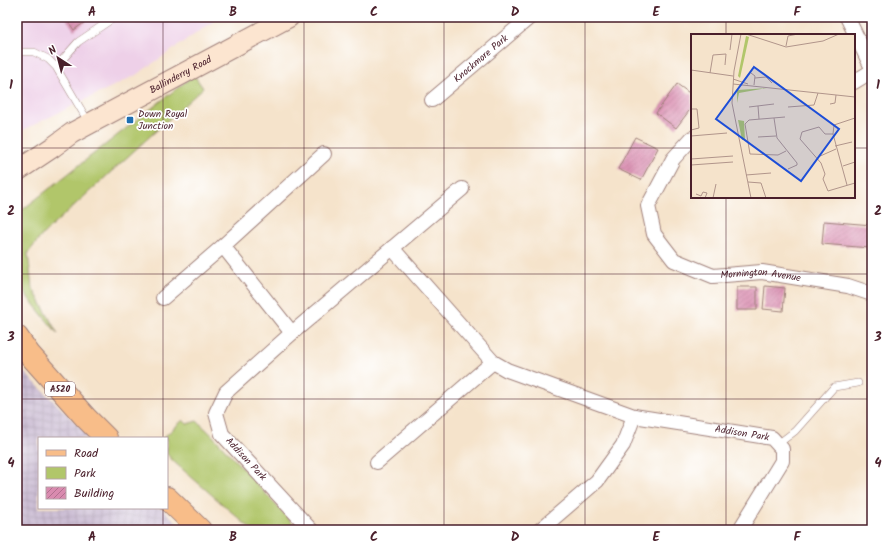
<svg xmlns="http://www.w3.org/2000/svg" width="889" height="547" font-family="Kalam,sans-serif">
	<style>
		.built { fill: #eed0e8 }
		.industrial { fill: url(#industrial-grid) }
		.green { fill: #b1c66a; stroke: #7e724a }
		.building { fill: url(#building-hatch) }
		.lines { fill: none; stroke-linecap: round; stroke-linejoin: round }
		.service-casing { stroke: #a0817b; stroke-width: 8 }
		.minor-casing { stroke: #a0817b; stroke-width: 16 }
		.secondary-casing { stroke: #a0817b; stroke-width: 22 }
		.primary-casing { stroke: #a0817b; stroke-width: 24 }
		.service { stroke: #fff; stroke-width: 7 }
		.minor { stroke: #fff; stroke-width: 14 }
		.secondary { stroke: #fce5d0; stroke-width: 20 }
		.primary { stroke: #f8bd89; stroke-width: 22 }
		.grid { fill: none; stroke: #4a1f2b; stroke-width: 1; stroke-opacity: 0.55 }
		.poi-dot { fill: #1f6fb2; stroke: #fff; stroke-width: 1.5 }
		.labels { text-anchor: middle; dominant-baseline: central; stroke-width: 3.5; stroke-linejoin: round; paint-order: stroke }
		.shield { fill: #fff; stroke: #80626b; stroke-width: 1 }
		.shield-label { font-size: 9px; font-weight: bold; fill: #4a1f2b }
		.street-label { font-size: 10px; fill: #4a1f2b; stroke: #fff }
		.poi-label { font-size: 10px; fill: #4a1f2b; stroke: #fff; text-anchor: start }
		.inset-road { fill: none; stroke: #b1958b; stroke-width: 1 }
		.view { fill: #1d4ed8; fill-opacity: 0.15; stroke: #1d4ed8; stroke-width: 2 }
		.inset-edge { fill: none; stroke: #4a1f2b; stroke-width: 2 }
		.neatline { fill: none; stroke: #4a1f2b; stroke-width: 1.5 }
		.grid-label { font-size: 13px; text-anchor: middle; font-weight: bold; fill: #4a1f2b }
	</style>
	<defs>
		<pattern id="industrial-grid" width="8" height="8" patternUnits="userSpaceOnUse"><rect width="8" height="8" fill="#ccbed4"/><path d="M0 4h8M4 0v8" fill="none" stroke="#b1a3b6"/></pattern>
		<pattern id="building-hatch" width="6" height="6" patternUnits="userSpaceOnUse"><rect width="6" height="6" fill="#d98baf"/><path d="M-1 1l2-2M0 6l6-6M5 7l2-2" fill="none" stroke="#b2718f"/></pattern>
	</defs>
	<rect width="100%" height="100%" fill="#fff"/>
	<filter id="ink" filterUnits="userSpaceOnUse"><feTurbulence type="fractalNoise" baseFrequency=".025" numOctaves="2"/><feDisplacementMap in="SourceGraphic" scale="8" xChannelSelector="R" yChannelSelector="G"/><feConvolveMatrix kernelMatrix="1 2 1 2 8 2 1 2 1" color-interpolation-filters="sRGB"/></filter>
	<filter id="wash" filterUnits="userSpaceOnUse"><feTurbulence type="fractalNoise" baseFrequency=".012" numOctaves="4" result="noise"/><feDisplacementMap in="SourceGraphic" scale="16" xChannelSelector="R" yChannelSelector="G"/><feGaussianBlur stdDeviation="0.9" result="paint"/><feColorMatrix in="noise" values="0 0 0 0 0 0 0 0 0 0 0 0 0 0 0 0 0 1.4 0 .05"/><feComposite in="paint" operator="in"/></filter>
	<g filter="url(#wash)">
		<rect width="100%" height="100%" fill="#f5e3cb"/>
		<path class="built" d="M17 17H212L214 21 136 75 17 133Z"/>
		<path class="industrial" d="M17 365 91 438H39V508H162L184 530H17Z"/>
		<path class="green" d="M194 75 203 88 43 234 28 253 32 287 58 334 25 294 17 280V214Z
			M183 420 187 424 197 421 211 434 299 530H252L173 461 167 454V438H163Z"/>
		<g id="blocks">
			<path class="building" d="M65 17H92L74 30Z
				M677 84 692 95V107L676 128 656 113Z
				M635 137 658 148 641 180 618 169Z
				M824 221 872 225 870 248 822 244Z
				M765 286 785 288 783 311 763 309Z
				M737 287H757V310H737Z"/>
		</g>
	</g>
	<g filter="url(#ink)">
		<use href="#blocks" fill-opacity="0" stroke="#a0817b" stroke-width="1"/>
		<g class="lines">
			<defs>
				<path id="service" d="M17 52H34L48 59 56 67 89 123
					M56 67 78 42 115 17
					M778 444 795 431 834 387 858 383"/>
				<g id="minor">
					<path d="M847 17 872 68"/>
					<path d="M854 82 872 71"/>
					<path id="s1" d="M432 100 530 17"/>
					<path id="s2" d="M692 138 673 159 648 206 654 234 674 260 713 276 762 272 848 286 872 294"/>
					<path d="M223 246 292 333"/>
					<path id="s3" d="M392 248 493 362 507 370 634 416 772 438 782 449V461L742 526"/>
					<path d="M163 298 223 246 324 154"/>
					<path d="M377 462 493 362"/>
					<path d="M311 530 222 434 216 413 226 392 292 333 462 189"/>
					<path d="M540 530 597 481 623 445 634 416"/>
				</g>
				<g id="secondary">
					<path id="s4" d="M17 171 53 147 72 133 289 17"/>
				</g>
				<path id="primary" d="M17 337 29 354 86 418 106 438
					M167 498 200 530"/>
			</defs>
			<use href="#service" class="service-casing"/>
			<use href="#minor" class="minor-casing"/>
			<use href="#secondary" class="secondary-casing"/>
			<use href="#primary" class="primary-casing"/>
			<use href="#service" class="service"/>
			<use href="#minor" class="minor"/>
			<use href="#secondary" class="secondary"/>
			<use href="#primary" class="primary"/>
		</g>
	</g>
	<path class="grid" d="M163 17V438M304 17V530M444 17V530M585 17V530M726 17V35M17 148H692M854 148H872M726 197V530M17 274H872M17 399H872M163 508V530"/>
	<rect class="poi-dot" x="126" y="116" width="8" height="8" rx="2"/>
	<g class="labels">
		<rect class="shield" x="45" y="382" width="30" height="14" rx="3"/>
		<g class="shield-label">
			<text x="60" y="389">A520</text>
		</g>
		<g class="street-label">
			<text stroke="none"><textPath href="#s1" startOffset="64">Knockmore Park</textPath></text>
			<text stroke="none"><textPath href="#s4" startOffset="190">Ballinderry Road</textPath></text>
			<text stroke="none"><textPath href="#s2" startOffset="233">Mornington Avenue</textPath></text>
			<text stroke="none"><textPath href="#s3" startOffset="413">Addison Park</textPath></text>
			<text transform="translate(246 459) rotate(47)">Addison Park</text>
		</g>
		<g class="poi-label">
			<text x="138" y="114">Down Royal<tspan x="138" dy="12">Junction</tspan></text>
		</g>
	</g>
	<g transform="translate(691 34)">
		<rect width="164" height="164" fill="#f5e3cb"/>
		<path d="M55 2 58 3 49 44 47 42ZM76 54 48 59 46 69V56ZM47 86 53 87 54 106H51Z" fill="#b1c66a"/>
		<path class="inset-road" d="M50 0 43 37 41 69 60 164M55 0 95 13 132 7 148 0M95 12 97 2 107 0M39 16 41 0M0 36 42 42M19 39 22 21 35 20 34 31M60 39 64 42 63 51M64 44 75 43 81 49M42 45 57 50M42 50 164 63M139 70 144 69 145 61M67 72 68 85M58 73 83 70M97 73 123 71 127 59M0 75H6L8 94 0 96M94 83 58 86 54 90 59 120 87 121 95 117M83 84 86 104 106 129V131L97 135M142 100H134L128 93 111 98 109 105 130 129 134 140 132 145 137 157 164 149M0 102 36 99M67 103 85 102M144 112 161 108M127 123 145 115M0 125 42 122M0 131 42 128M152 132 164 128M55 141 80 139M57 148 70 149 75 164M156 151 142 100 143 91 164 84M5 160 10 162 12 158 16 159 14 164M22 164 25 150"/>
		<path class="view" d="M63 33 148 95 110 147 25 85Z"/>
		<rect width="164" height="164" class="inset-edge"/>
	</g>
	<rect width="889" height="547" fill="none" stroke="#fff" stroke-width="44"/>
	<rect x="38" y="437" width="130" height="72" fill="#ffffff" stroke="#b7a5aa"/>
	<rect x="46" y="450" width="20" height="6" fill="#f8bd89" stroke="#b7a5aa"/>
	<text x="74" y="457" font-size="12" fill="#4a1f2b">Road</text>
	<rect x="46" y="467" width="20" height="12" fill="#b1c66a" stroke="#b7a5aa"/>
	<text x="74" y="477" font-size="12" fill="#4a1f2b">Park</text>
	<rect x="46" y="487" width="20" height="12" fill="url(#building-hatch)" stroke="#b7a5aa"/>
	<text x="74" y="497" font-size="12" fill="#4a1f2b">Building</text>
	<g transform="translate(58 58) rotate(324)" stroke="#ffffff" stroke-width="3" paint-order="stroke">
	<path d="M0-3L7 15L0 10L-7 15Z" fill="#4a1f2b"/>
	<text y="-6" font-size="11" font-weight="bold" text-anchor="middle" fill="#4a1f2b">N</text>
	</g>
	<rect x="22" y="22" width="845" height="503" class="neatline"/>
	<g class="grid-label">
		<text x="92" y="16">A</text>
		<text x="233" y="16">B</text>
		<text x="374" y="16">C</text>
		<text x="515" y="16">D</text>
		<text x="656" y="16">E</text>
		<text x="797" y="16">F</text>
		<text x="11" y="89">1</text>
		<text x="878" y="89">1</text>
		<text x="11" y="215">2</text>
		<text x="878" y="215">2</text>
		<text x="11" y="341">3</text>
		<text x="878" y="341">3</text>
		<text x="11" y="467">4</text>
		<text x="878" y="467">4</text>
		<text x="92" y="541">A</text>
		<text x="233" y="541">B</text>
		<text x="374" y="541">C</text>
		<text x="515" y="541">D</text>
		<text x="656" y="541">E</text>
		<text x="797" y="541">F</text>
	</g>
</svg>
